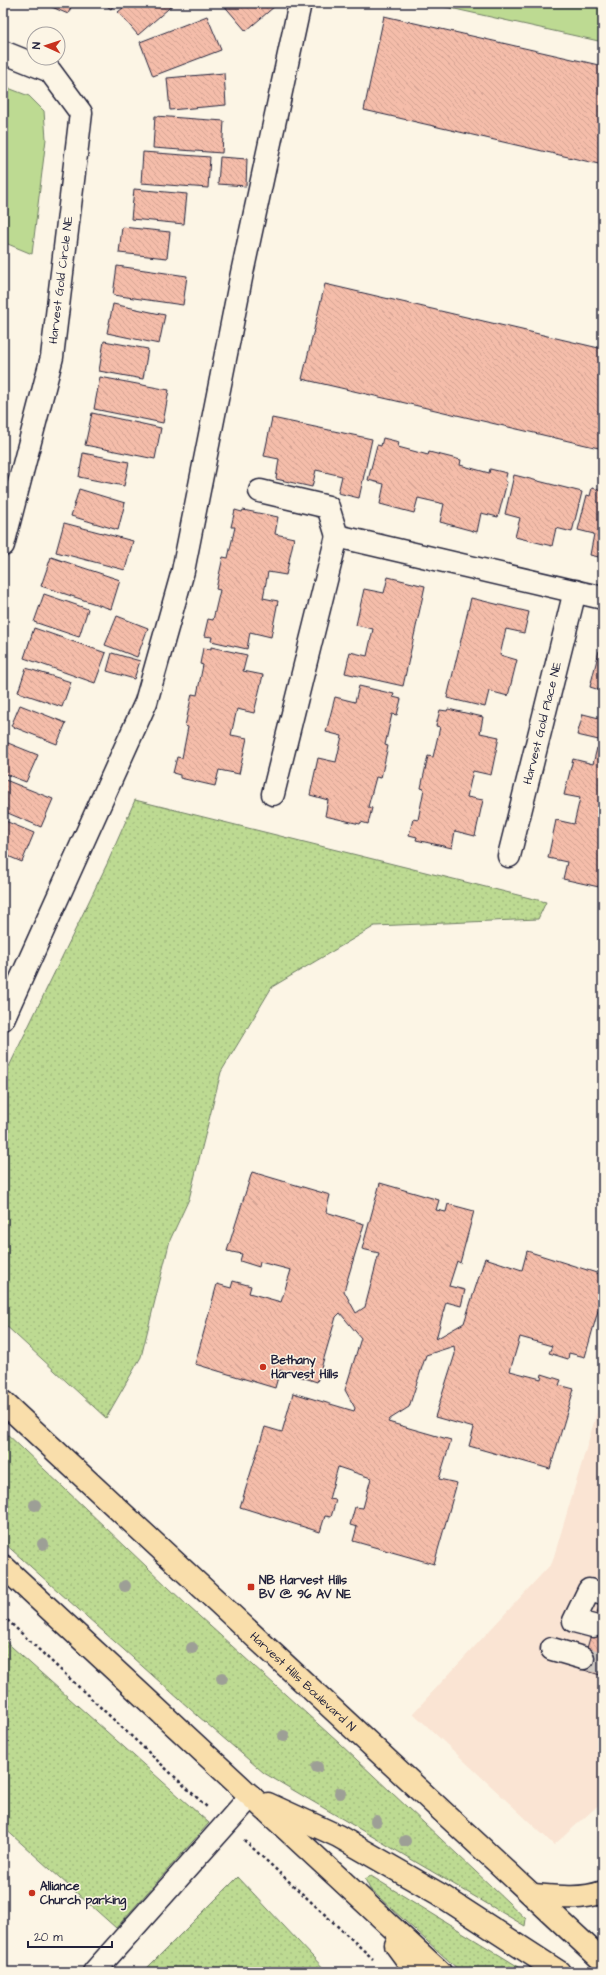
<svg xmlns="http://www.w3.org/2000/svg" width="606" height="1975" font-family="'Architects Daughter',sans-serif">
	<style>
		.built { fill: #fae4d3 }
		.grass { fill: url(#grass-dots); stroke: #707e66 }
		.green { fill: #bdda92; stroke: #707e66 }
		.building { fill: url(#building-back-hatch); stroke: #22223b }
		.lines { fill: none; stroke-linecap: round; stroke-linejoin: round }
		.minor-tunnel { stroke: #d0cbc3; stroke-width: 22; stroke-dasharray: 22 11; stroke-linecap: butt }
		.minor-casing { stroke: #22223b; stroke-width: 25 }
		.major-casing { stroke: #22223b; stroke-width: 25 }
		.path { stroke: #22223b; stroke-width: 2.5; stroke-dasharray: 3 3; stroke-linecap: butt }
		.minor { stroke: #fcf5e5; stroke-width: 22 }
		.major { stroke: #f9deab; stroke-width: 22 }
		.tree { fill: #9d9f96 }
		.poi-dot { fill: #c8321e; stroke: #fcf5e5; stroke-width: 1.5 }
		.labels { text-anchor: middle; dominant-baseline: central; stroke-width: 3; stroke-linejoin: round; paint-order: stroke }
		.street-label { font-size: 12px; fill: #22223b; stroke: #fcf5e5 }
		.poi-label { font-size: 12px; font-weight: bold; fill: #22223b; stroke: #fcf5e5; text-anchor: start }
	</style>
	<defs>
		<pattern id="grass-dots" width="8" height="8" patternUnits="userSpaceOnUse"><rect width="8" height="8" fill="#bdda92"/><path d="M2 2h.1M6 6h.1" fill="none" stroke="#a2bb7f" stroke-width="1.8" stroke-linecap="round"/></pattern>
		<pattern id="building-back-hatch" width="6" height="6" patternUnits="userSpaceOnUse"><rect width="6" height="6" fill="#f5bdaa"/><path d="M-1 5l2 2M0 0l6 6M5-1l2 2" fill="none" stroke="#d2a293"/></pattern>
	</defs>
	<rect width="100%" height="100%" fill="#fcf5e5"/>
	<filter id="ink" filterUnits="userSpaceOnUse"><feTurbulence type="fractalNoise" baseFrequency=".025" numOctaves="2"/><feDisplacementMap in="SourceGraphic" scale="8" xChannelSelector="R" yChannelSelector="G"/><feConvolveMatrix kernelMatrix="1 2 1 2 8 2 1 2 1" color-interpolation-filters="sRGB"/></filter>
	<g filter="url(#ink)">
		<path class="built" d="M603 1392V1801L554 1845 413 1713 552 1563Z"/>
		<path class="grass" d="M135 800 546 902 538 919 375 926 272 987 221 1072 189 1199 170 1240 141 1357 106 1418 3 1323V1079L107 864Z
			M3 1430 189 1607 340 1744 526 1919 525 1926 264 1773 198 1716 3 1542Z
			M3 1639 209 1823 116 1928 3 1827Z
			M371 1876 527 1972H461L370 1889 365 1879Z
			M238 1877 327 1972H143Z"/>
		<path class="green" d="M428 3H603V42Z
			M3 86 29 96 44 111 46 139 32 254 3 242Z"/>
		<path class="building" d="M45 3H73L68 14 45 4Z
			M103 3H115L111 9Z
			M129 3H175L138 35 118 12Z
			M222 3H273L275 6 246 31Z
			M207 16 221 50 153 76 140 42Z
			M384 16 603 66V165L364 110Z
			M224 73 226 105 170 110 167 78Z
			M155 116 224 121 222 153 153 148Z
			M143 152 210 157 208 188 141 183Z
			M220 157 247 159 246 186 218 184Z
			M134 189 187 194 184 224 131 219Z
			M122 227 170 232 167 258 119 253Z
			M117 266 187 276 183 305 113 295Z
			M325 284 603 349V449L302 379Z
			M113 304 165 315 159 344 107 333Z
			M104 341 148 349 143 379 99 371Z
			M100 377 169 390 163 423 94 409Z
			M92 413 161 428 155 459 85 445Z
			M272 418 372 439 359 498 338 493 342 476 316 470 312 487 276 479 279 459 264 456Z
			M383 438 399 442 398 447 428 455 429 452 461 460 460 465 489 473 490 469 507 473 505 481 507 482 498 517 481 513 477 532 440 522 444 504 418 498 414 513 380 504 384 484 368 480 377 445 381 446Z
			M83 453 129 462 124 486 79 477Z
			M514 475 582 492 572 532 556 528 552 546 515 537 520 518 505 514Z
			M592 488 603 491V558L590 555 594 534 578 530 587 495 590 496Z
			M79 489 125 503 118 530 71 516Z
			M235 510 242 512 243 510 278 517 275 534 294 538 286 575 268 572 263 598 278 601 271 637 250 632 247 649 211 641 212 637 204 636 208 619 213 620 220 590 216 589 223 557 228 558 235 527H231Z
			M64 523 133 541 125 570 56 552Z
			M51 557 120 580 111 609 41 586Z
			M388 577 425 586 403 686 345 673 350 652 367 656 373 629 356 625 364 589 384 593Z
			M44 594 88 609 79 637 34 622Z
			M471 598 529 612 524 633 506 629 500 655 517 660 508 696 489 691 485 707 447 698Z
			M117 616 148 628 137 657 105 645Z
			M34 628 106 653 95 683 24 658Z
			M211 647 247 655 243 671 263 675 254 713 237 709 231 735 247 738 239 774 219 770 215 786 180 778V775L173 773 177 757 182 758 188 727 185 726 192 694 197 695 203 665 200 664 203 648 211 649Z
			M599 651 603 652V691L590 687Z
			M112 653 140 661 134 679 107 671Z
			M26 668 71 682 62 707 18 692Z
			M359 686 394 694 393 697 401 699 397 715 392 714 385 745 388 746 381 778 376 777 368 807 372 808 368 824 361 822 360 824 325 816 328 800 310 795 318 758 336 762 342 736 326 732 335 697 355 702Z
			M603 704V741L577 735 583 714 599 718Z
			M20 705 66 723 57 744 11 726Z
			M448 709 483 717 480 733 499 737 491 775 473 771 467 797 483 800 475 836 455 831 452 848 416 840 417 837 409 835 413 819 418 820 424 789 421 788 428 756 433 757 440 727 436 726 440 710 447 711Z
			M3 741 38 755 26 782 3 773Z
			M597 748 603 749V885H599V887L563 879 567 862 548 858 556 820 574 824 580 798 564 795 573 759 593 764Z
			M3 779 53 799 41 827 3 811Z
			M3 820 34 833 22 862 3 854Z
			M252 1172 330 1195 326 1212 364 1224 344 1291 356 1313 365 1307 379 1253 362 1249 380 1183 439 1200 436 1210 446 1212 448 1204 474 1211 460 1263 457 1261 449 1286 465 1290 461 1306 446 1302 436 1339 464 1323 485 1258 522 1270 527 1251 603 1275V1293L585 1357 569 1353 568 1359 549 1353 552 1346 520 1337 510 1371 541 1379 542 1374 561 1380 559 1385 574 1389 550 1469 469 1446 474 1428 435 1417 455 1354 454 1346 426 1355 409 1407 390 1419 388 1422 451 1440 439 1479 457 1483 434 1564 353 1541 357 1527 350 1525 355 1507 363 1508 371 1478 338 1467 329 1499 336 1500 331 1517 325 1516 320 1532 240 1507 265 1427 282 1432 293 1393 354 1411 355 1408 345 1390 361 1338 340 1313 336 1317 317 1382 280 1370 275 1388 195 1364 217 1284 231 1288 233 1281 251 1286 249 1293 281 1302 291 1270 260 1262 259 1267 240 1261 242 1254 227 1251Z
			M603 1593V1676L581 1669Z"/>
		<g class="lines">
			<path class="minor-tunnel" d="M583 1658 603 1663"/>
			<defs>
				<g id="minor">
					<path d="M3 52 50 71 81 113 52 357 3 545"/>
					<path d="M260 491 328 507 337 536 603 598"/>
					<path d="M273 794 337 536"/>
					<path id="s1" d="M509 856 575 591"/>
					<path d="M3 1019 146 702 183 571 242 273 300 3"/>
					<path d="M593 1626 574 1621 589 1590 603 1594"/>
					<path d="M552 1649 583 1658"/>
					<path d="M94 1972 251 1796"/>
				</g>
				<g id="major">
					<path id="s2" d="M3 1402 603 1961"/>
					<path d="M3 1566 440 1972"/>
					<path d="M268 1804 338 1836 439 1894 559 1972"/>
					<path d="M534 1895C557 1897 581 1900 603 1892"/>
					<path d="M396 1945 416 1972"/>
				</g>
			</defs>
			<use href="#minor" class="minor-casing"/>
			<use href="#major" class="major-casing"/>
			<path class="path" d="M3 1616 208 1808
				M244 1840 373 1959"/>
			<use href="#minor" class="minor"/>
			<use href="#major" class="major"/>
		</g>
		<g class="tree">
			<circle cx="35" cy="1505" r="6"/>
			<circle cx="43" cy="1544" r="6"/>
			<circle cx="125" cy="1586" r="6"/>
			<circle cx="192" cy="1648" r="6"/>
			<circle cx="222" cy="1678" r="6"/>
			<circle cx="284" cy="1736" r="6"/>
			<circle cx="317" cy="1767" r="6"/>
			<circle cx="340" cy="1793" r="6"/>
			<circle cx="376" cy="1821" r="6"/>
			<circle cx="405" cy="1841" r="6"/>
		</g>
	</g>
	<g class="poi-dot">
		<circle cx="263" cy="1367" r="4"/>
		<rect x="247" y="1583" width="8" height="8" rx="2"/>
		<circle cx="32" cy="1893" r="4"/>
	</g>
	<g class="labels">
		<g class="street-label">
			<text transform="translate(61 280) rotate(-83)">Harvest Gold Circle NE</text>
			<text stroke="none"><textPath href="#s1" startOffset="137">Harvest Gold Place NE</textPath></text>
			<text stroke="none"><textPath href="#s2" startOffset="410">Harvest Hills Boulevard N</textPath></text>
		</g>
		<g class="poi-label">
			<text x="271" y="1360">Bethany<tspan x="271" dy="14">Harvest Hills</tspan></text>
			<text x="259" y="1580">NB Harvest Hills<tspan x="259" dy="14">BV @ 96 AV NE</tspan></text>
			<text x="40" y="1886">Alliance<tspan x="40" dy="14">Church parking</tspan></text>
		</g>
	</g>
	<rect width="606" height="1975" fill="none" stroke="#fcf5e5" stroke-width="16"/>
	<rect x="8" y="8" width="590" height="1959" fill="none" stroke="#22223b" stroke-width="1.5" filter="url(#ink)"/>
	<g transform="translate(46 46) rotate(273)"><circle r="19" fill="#fcf5e5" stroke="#a5a1a1"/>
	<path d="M0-3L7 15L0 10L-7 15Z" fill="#c8321e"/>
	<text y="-6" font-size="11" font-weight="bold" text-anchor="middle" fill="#22223b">N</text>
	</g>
	<path d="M28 1941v6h84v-6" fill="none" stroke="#22223b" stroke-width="2"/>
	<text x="34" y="1941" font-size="12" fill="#22223b" stroke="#fcf5e5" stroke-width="3" paint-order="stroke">20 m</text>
</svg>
